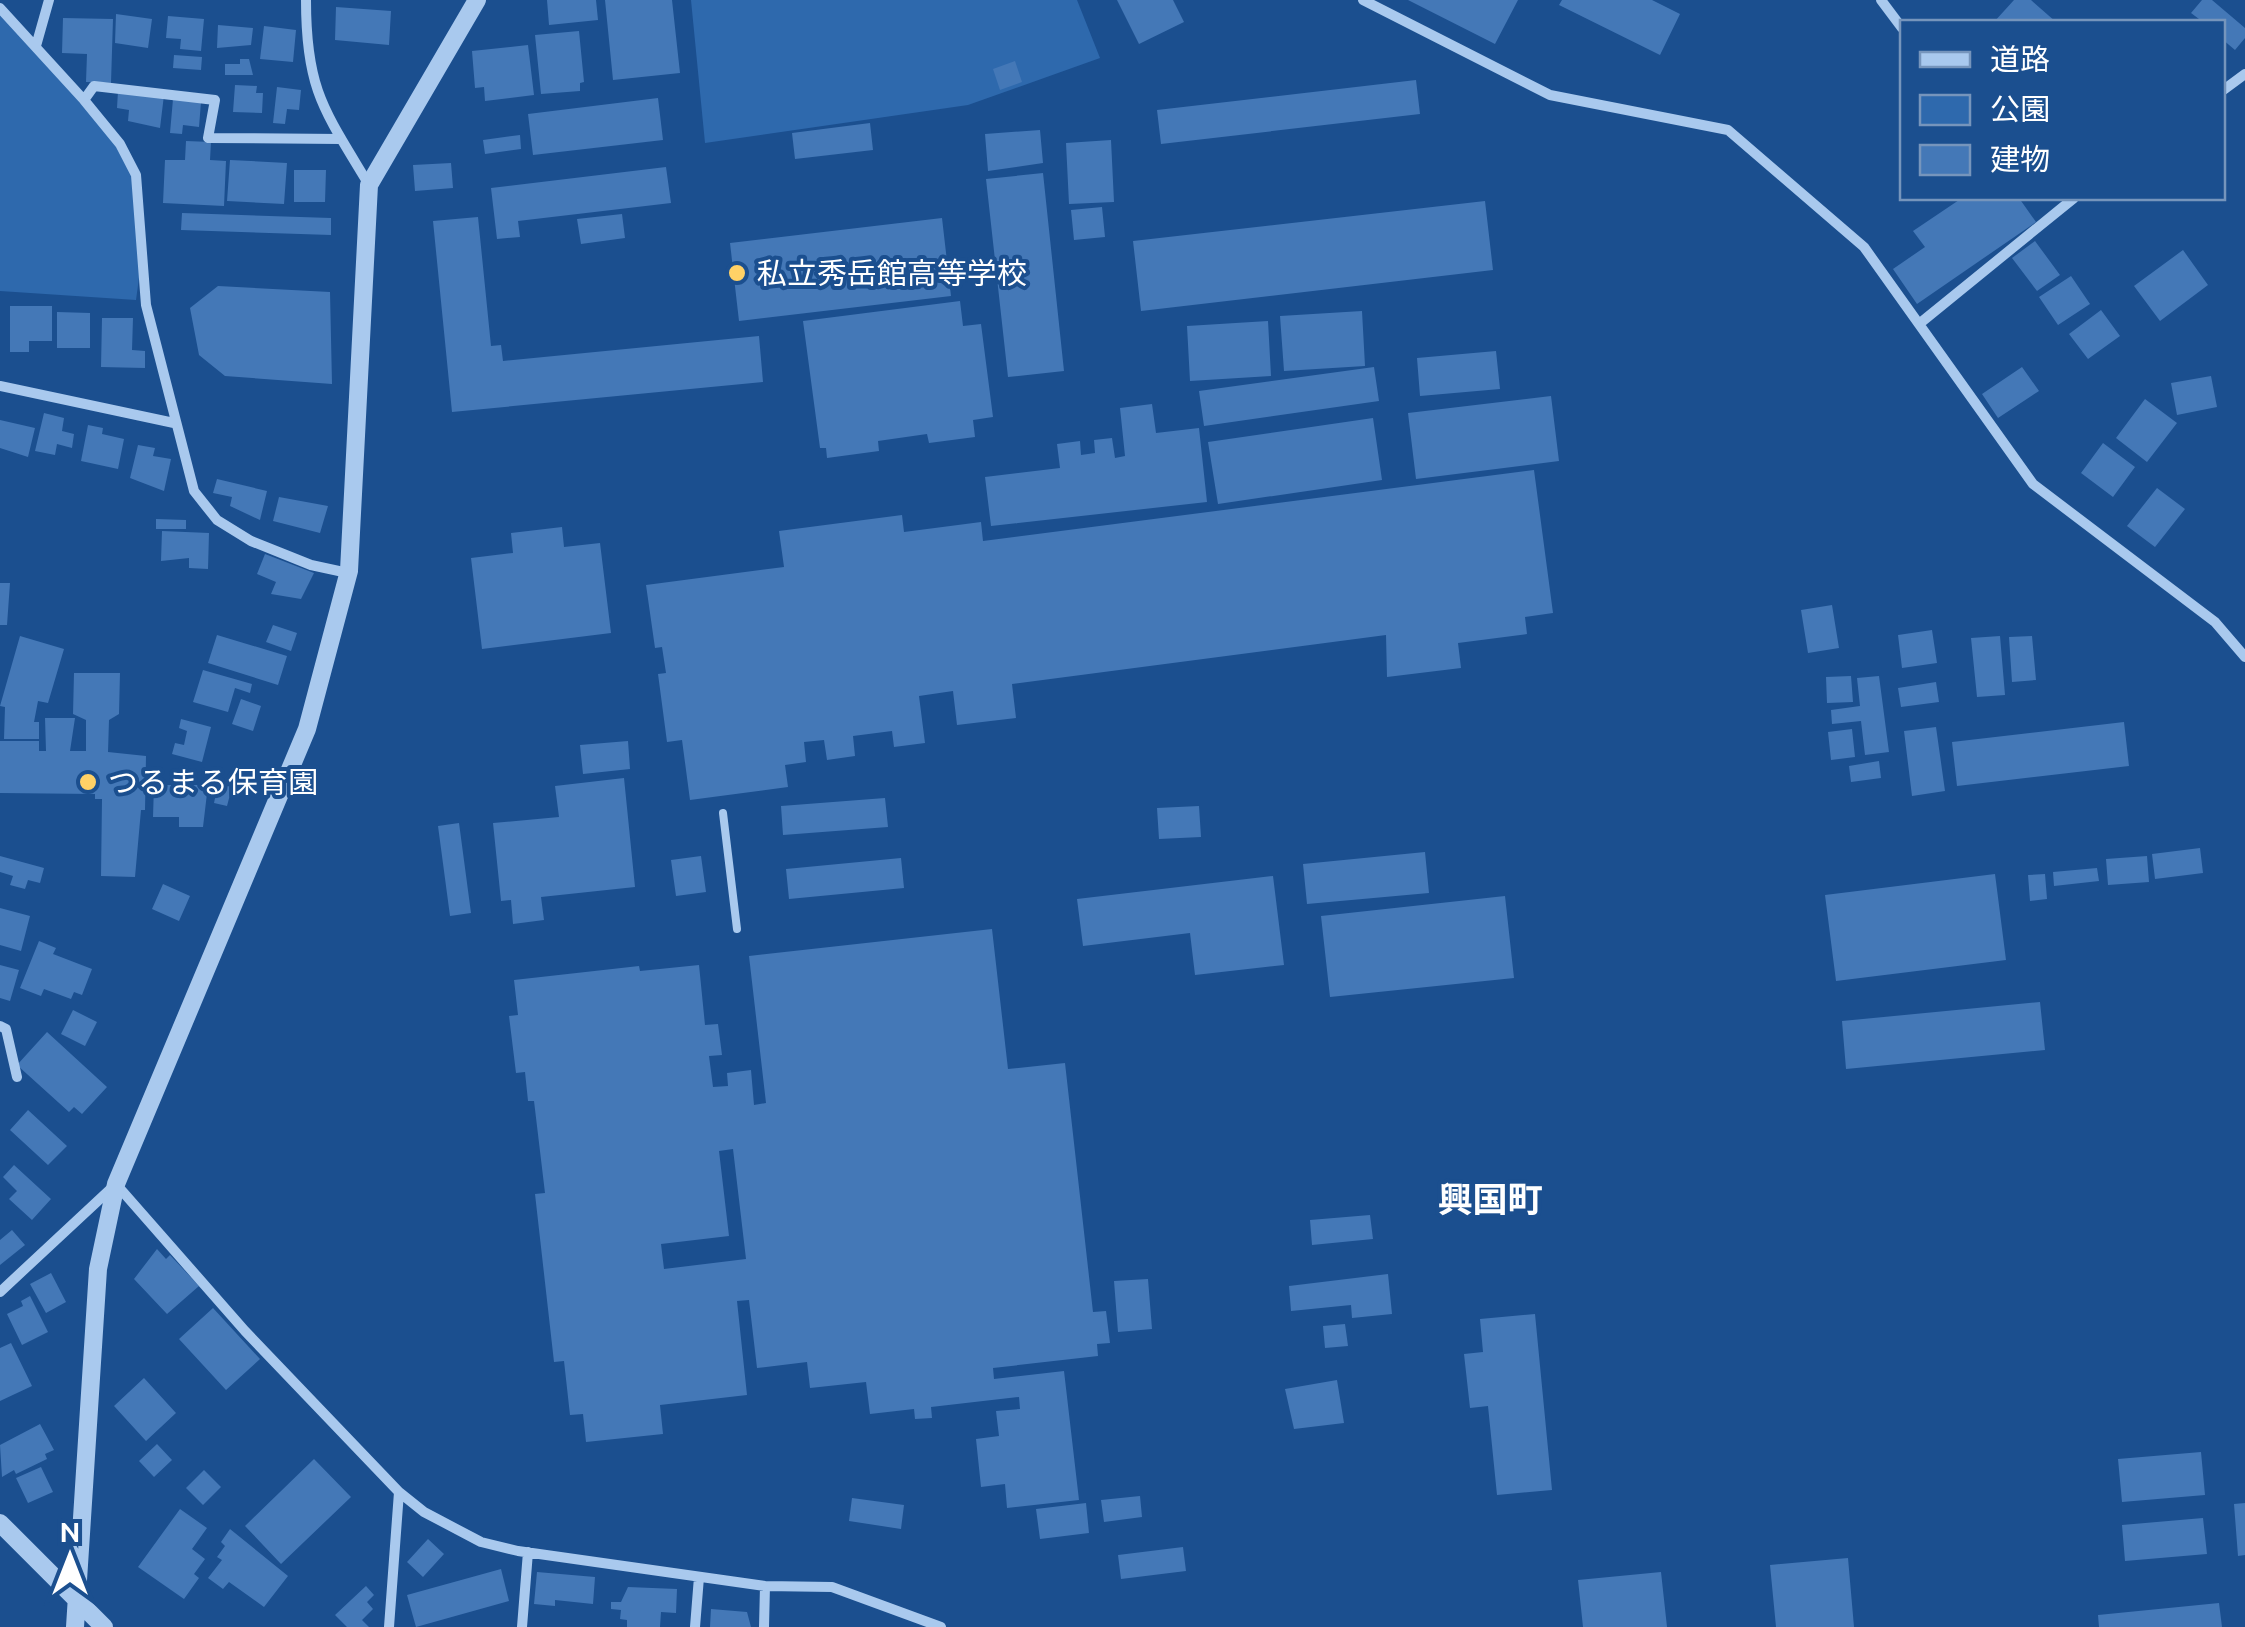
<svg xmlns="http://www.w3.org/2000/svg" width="2245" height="1627" font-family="Ubuntu,'Noto Sans JP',sans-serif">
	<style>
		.green { fill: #2e69ad }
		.building { fill: #4478b7; fill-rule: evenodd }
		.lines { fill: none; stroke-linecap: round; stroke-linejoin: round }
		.service { stroke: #a9c9ee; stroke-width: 8 }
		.minor { stroke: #a9c9ee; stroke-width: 10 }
		.tertiary { stroke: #a9c9ee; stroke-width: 18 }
		.poi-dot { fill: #ffd166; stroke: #1b4f8f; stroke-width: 4 }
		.labels { text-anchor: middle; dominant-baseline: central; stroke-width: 8; stroke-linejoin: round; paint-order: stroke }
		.poi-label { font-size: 30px; fill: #fff; stroke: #1b4f8f; text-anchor: start }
		.quarter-label { font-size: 35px; font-weight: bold; fill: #fff; stroke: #1b4f8f }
	</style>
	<rect width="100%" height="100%" fill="#1b4f8f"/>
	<path class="green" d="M691 0H1077L1100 58 968 105 705 143Z
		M0 7C38 51 129 138 139 192 146 228 141 264 136 300L0 291Z"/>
	<path class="building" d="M547 0H596L598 20 549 25Z
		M605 0H672L680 73 613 80Z
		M1117 0H1173L1184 22 1139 44Z
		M1408 0H1518L1495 44Z
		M1562 0H1652L1680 14 1660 55 1559 5Z
		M2014 0H2031L2056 22H1994Z
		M2202 0H2212L2245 28V38L2235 50 2222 39V22H2203L2191 13Z
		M336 7 391 11 389 45 335 40Z
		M116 14 152 19 148 48 115 43Z
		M168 16 204 19 201 51 180 49 181 39 166 38Z
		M63 18 113 19 111 83 86 82 87 54 62 53Z
		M218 25 253 28 251 45 217 48Z
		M264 26 296 30 293 62 260 59Z
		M579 31 584 82 580 83V91L541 94 535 35Z
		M528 45 534 95 485 101 484 87 475 88 472 51Z
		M174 55 202 57 201 70 173 68Z
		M240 59H249L253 75H225V64H240Z
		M1015 61 1022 82 1000 90 993 69Z
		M1416 80 1420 114 1161 144 1157 110Z
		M235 85 257 86 256 93H263L262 113 233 112Z
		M277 87 301 90 299 110 287 109 285 124 273 123Z
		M118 91 164 95 160 128 128 121 129 110 117 108Z
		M658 98 663 140 533 155 528 114Z
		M173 99 201 102 199 127 183 125 182 134 170 133Z
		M870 123 873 150 795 159 792 133Z
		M1040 130 1043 163 988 171 985 134Z
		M520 135 521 149 485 154 483 140Z
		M1111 140 1114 202 1069 204 1066 143Z
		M186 141 211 142 210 160 226 161 224 206 163 203 165 160H185Z
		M230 160 287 163 284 204 227 201Z
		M451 163 453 188 415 191 413 165Z
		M666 167 671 203 518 221 520 237 497 239 491 188Z
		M294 170H326L325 202H294Z
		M1043 173 1064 371 1008 377 986 179Z
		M1962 198H2019L2036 222 1917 304 1893 269 1925 247 1913 231Z
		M1485 201 1493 270 1141 311 1133 241Z
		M1102 207 1105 237 1074 240 1071 210Z
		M182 213 331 218V235L181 230Z
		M622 214 625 238 581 244 577 219Z
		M478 217 491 346 501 345 503 361 759 336 763 382 452 412 433 221Z
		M942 218 951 296 739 321 730 243Z
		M2035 241 2060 275 2037 291 2012 258Z
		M2183 250 2208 285 2160 321 2134 286Z
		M2071 276 2090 304 2058 325 2039 297Z
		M218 286 330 292 332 384 225 376 199 355 190 308Z
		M960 301 963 326 981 324 993 417 973 420 975 437 929 443 927 434 878 441 879 451 827 458 826 448H820L803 321Z
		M10 306H52V341H29V352H10Z
		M2101 310 2120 336 2088 359 2069 334Z
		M1362 311 1365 366 1284 371 1280 316Z
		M57 312 90 313V348H57Z
		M102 318H133L132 350 145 351V368L101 367Z
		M1268 321 1271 376 1190 381 1187 326Z
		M1496 351 1500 389 1420 396 1417 358Z
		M1374 367 1379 401 1204 426 1199 391Z
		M2022 367 2039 391 1998 418 1982 394Z
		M2211 376 2217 407 2177 415 2171 383Z
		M1551 396 1559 461 1416 479 1408 413Z
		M2145 399 2177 423 2147 462 2116 438Z
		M1152 404 1156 433 1199 428 1207 502 991 526 985 477 1060 468 1057 444 1080 441 1081 455 1095 453 1094 440 1112 438 1115 458 1125 456 1120 408Z
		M44 413 64 418 62 431 74 434 72 448 57 444 55 455 35 451Z
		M1373 418 1382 480 1218 504 1208 442Z
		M0 420 35 428 28 457 0 448Z
		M88 425 103 428 102 434 124 439 118 469 81 461Z
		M2103 443 2135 467 2113 497 2081 473Z
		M138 445 155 448 153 456 171 459 164 491 130 478Z
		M1534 470 1553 613 1525 617 1527 634 1458 643 1461 668 1387 677 1386 635 1012 684 1016 718 957 725 953 691 919 696 925 743 894 747 892 731 853 736 855 756 827 760 824 740 804 742 806 762 785 765 788 787 690 800 682 740 667 742 658 674 666 673 662 647 655 648 646 585 784 567 779 531 902 515 904 532 981 522 983 541Z
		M217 479 267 491 260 520 230 506 232 497 213 493Z
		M2157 488 2185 509 2155 547 2127 526Z
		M279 497 328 506 320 533 273 521Z
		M156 519 186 520V529H156Z
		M562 527 564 547 600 543 611 633 482 649 471 558 513 553 511 533Z
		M162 531 209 533 208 569 189 568V558L161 561Z
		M265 554 314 573 301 599 271 594 276 582 257 574Z
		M0 583H10L7 625H0Z
		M1832 605 1839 648 1808 653 1801 610Z
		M273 625 297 633 291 651 266 642Z
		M1932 630 1937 663 1902 668 1898 635Z
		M217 635 287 656 278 685 208 663Z
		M20 636 64 649 48 703 38 701 34 722H39V739H4L5 707 0 706Z
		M2000 636 2005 695 1977 697 1971 638Z
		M2032 636 2036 680 2012 682 2009 637Z
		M203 670 252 684 250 693 235 688 228 712 193 702Z
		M74 673H120L119 714 109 720 108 752 146 756 145 810H141L135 877 101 876 102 799H95V794L0 793V741H39V751H46L45 718H75L70 751H86V720L73 714Z
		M1851 676 1853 702 1827 703 1826 677Z
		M1879 676 1889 752 1865 755 1861 721 1832 724 1831 710 1860 706 1857 678Z
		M1936 682 1939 702 1901 707 1898 688Z
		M241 699 261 706 253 731 232 724Z
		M181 719 211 727 202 762 172 754 175 743 184 745 187 731 179 728Z
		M2124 722 2129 766 1957 786 1952 742Z
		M1936 727 1945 791 1912 796 1904 731Z
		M1852 729 1855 757 1831 760 1828 732Z
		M628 741 630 769 583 774 580 745Z
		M1879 761 1881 778 1851 782 1849 766Z
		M624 778 635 887 541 897 544 920 513 924 511 900 501 901 493 823 559 817 555 786Z
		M218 784 232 787 227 806 214 803Z
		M154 785H208L203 827H179V817H153Z
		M885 798 888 827 783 835 781 806Z
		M1199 806 1201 837 1159 839 1157 808Z
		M459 823 471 913 450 916 438 826Z
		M2200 848 2203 873 2155 879 2152 854Z
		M1425 852 1429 893 1307 904 1303 864Z
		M0 856 44 868 40 883 28 880 25 889 10 885 13 876 0 872Z
		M701 856 706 892 676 896 671 860Z
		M2147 856 2149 882 2108 885 2106 859Z
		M901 858 904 888 789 899 786 869Z
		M2097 868 2099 881 2054 886 2053 872Z
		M1995 874 2006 960 1836 981 1825 895Z
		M2045 874 2047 899 2030 901 2028 875Z
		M1273 876 1284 965 1195 975 1190 933 1083 946 1077 899Z
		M163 884 190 896 179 921 152 909Z
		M1505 896 1514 978 1330 997 1321 916Z
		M0 908 30 916 21 951 0 945Z
		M992 929 1008 1069 1065 1063 1093 1312 1106 1311 1110 1343 1097 1344 1098 1356 993 1368 994 1379 1064 1371 1079 1500 1007 1508 1005 1484 981 1487 976 1439 999 1436 996 1411 1020 1409 1019 1397 931 1407 932 1418 915 1419 914 1409 870 1414 866 1382 810 1388 807 1362 757 1368 749 1300 737 1301 747 1395 660 1405 663 1434 586 1442 583 1414 570 1415 564 1361 554 1362 535 1194 545 1193 534 1101H528L525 1072 516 1073 509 1016 518 1015 514 980 639 966 640 971 699 965 705 1025 718 1024 722 1055 709 1056 713 1087 728 1086 727 1073 751 1070 754 1105 766 1103 749 956ZM733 1149 746 1259 664 1269 661 1244 729 1236 719 1151Z
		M39 941 56 948 53 954 92 969 82 995 74 992 71 999 44 989 41 996 20 988Z
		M0 965 19 970 10 1001 0 998Z
		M2040 1002 2045 1050 1846 1069 1842 1021Z
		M73 1010 97 1022 85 1046 61 1034Z
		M47 1032 107 1087 82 1114 74 1107 69 1112 17 1065Z
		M28 1110 67 1146 48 1165 10 1130Z
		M14 1165 51 1199 32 1220 9 1199 17 1191 3 1177Z
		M1370 1215 1373 1239 1312 1245 1310 1220Z
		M12 1230 25 1245 0 1265V1240Z
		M157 1249 166 1259 170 1255 199 1286 167 1314 134 1279Z
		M51 1273 66 1302 46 1313 30 1284Z
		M1388 1274 1392 1314 1352 1318 1351 1305 1291 1311 1289 1286Z
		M1148 1279 1152 1329 1118 1332 1114 1281Z
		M30 1296 48 1332 22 1345 7 1314 23 1306 21 1301Z
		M213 1308 260 1359 226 1390 179 1339Z
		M1535 1314 1552 1490 1497 1495 1488 1406 1470 1408 1464 1354 1483 1352 1480 1319Z
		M1345 1324 1348 1346 1325 1348 1323 1326Z
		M11 1343 32 1386 0 1401V1348Z
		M144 1378 176 1413 146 1441 114 1406Z
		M1337 1380 1344 1423 1294 1429 1285 1389Z
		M40 1424 54 1450 45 1454 47 1459 16 1474 14 1470 2 1477 0 1445Z
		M157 1444 172 1460 154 1477 139 1461Z
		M2201 1452 2205 1495 2122 1502 2118 1459Z
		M314 1459 351 1497 281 1564 245 1526Z
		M41 1467 53 1492 28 1503 16 1478Z
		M204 1470 221 1487 203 1505 186 1488Z
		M1140 1496 1142 1517 1104 1522 1101 1500Z
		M852 1498 904 1505 901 1529 849 1521Z
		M1086 1503 1089 1533 1040 1539 1036 1509Z
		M2245 1503V1555L2238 1556 2234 1504Z
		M180 1509 207 1528 192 1549 205 1559 194 1574 199 1578 184 1599 138 1567Z
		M2203 1518 2207 1554 2125 1561 2122 1525Z
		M230 1529 288 1576 264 1607 229 1582 223 1589 208 1578 222 1560 217 1557 225 1546 221 1542Z
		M428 1539 444 1554 423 1577 407 1562Z
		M1183 1547 1186 1571 1121 1579 1118 1555Z
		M1848 1558 1854 1627H1776L1770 1565Z
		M501 1569 509 1601 416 1627 407 1595Z
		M537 1572 595 1577 593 1604 555 1600V1606L534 1604Z
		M1661 1572 1667 1627H1583L1578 1580Z
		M366 1586 374 1595 367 1602 373 1609 362 1620 369 1627H347L335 1615Z
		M628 1587 677 1589 676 1613 661 1612 660 1627H627V1620L620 1619 621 1610 611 1609V1602H621Z
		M2219 1603 2222 1627H2099L2098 1615Z
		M711 1609 747 1612 751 1627H710Z"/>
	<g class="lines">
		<path class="service" d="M723 813 737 929"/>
		<path class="minor" d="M306 0C306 90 324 110 369 185
			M1363 0 1550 95 1728 130 1864 247 2033 484 2215 622 2245 657
			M1881 0 1902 28
			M0 8 84 100 120 144 136 175 146 305 194 491 217 520 251 541 311 565 348 573
			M36 46 49 0
			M2222 91 2245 74
			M84 100 94 86 215 100 208 138 341 139
			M1919 324 2074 198
			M0 386 174 423
			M0 1026 6 1029 17 1077
			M0 1292 116 1184 245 1331 399 1492 424 1512 481 1542 518 1551 765 1586 832 1587 941 1627
			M389 1627 399 1492
			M522 1627 528 1552
			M695 1627 699 1577
			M764 1627 765 1586"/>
		<path class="tertiary" d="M0 1523 104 1627
			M75 1627 98 1269 116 1184 307 729 349 571 369 185 477 0"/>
	</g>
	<g class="poi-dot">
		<circle cx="737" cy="273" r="10"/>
		<circle cx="88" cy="782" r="10"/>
	</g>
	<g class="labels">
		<g class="poi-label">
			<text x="757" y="273">私立秀岳館高等学校</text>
			<text x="108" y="782">つるまる保育園</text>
		</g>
		<g class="quarter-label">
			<text x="1490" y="1199">興国町</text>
		</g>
	</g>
	<rect x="1900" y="20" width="325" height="180" fill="#1b4f8f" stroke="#7695bc" stroke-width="2.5"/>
	<rect x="1920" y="52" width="50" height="15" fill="#a9c9ee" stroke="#7695bc" stroke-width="2.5"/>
	<text x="1990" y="70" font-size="30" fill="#ffffff">道路</text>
	<rect x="1920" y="95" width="50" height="30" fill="#2e69ad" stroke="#7695bc" stroke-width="2.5"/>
	<text x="1990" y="120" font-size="30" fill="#ffffff">公園</text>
	<rect x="1920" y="145" width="50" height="30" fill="#4478b7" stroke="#7695bc" stroke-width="2.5"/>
	<text x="1990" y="170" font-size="30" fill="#ffffff">建物</text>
	<g transform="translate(70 1557)" stroke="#1b4f8f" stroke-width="8" paint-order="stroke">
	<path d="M0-8L18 38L0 25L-18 38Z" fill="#ffffff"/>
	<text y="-15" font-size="28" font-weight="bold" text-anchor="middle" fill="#ffffff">N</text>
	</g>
</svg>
